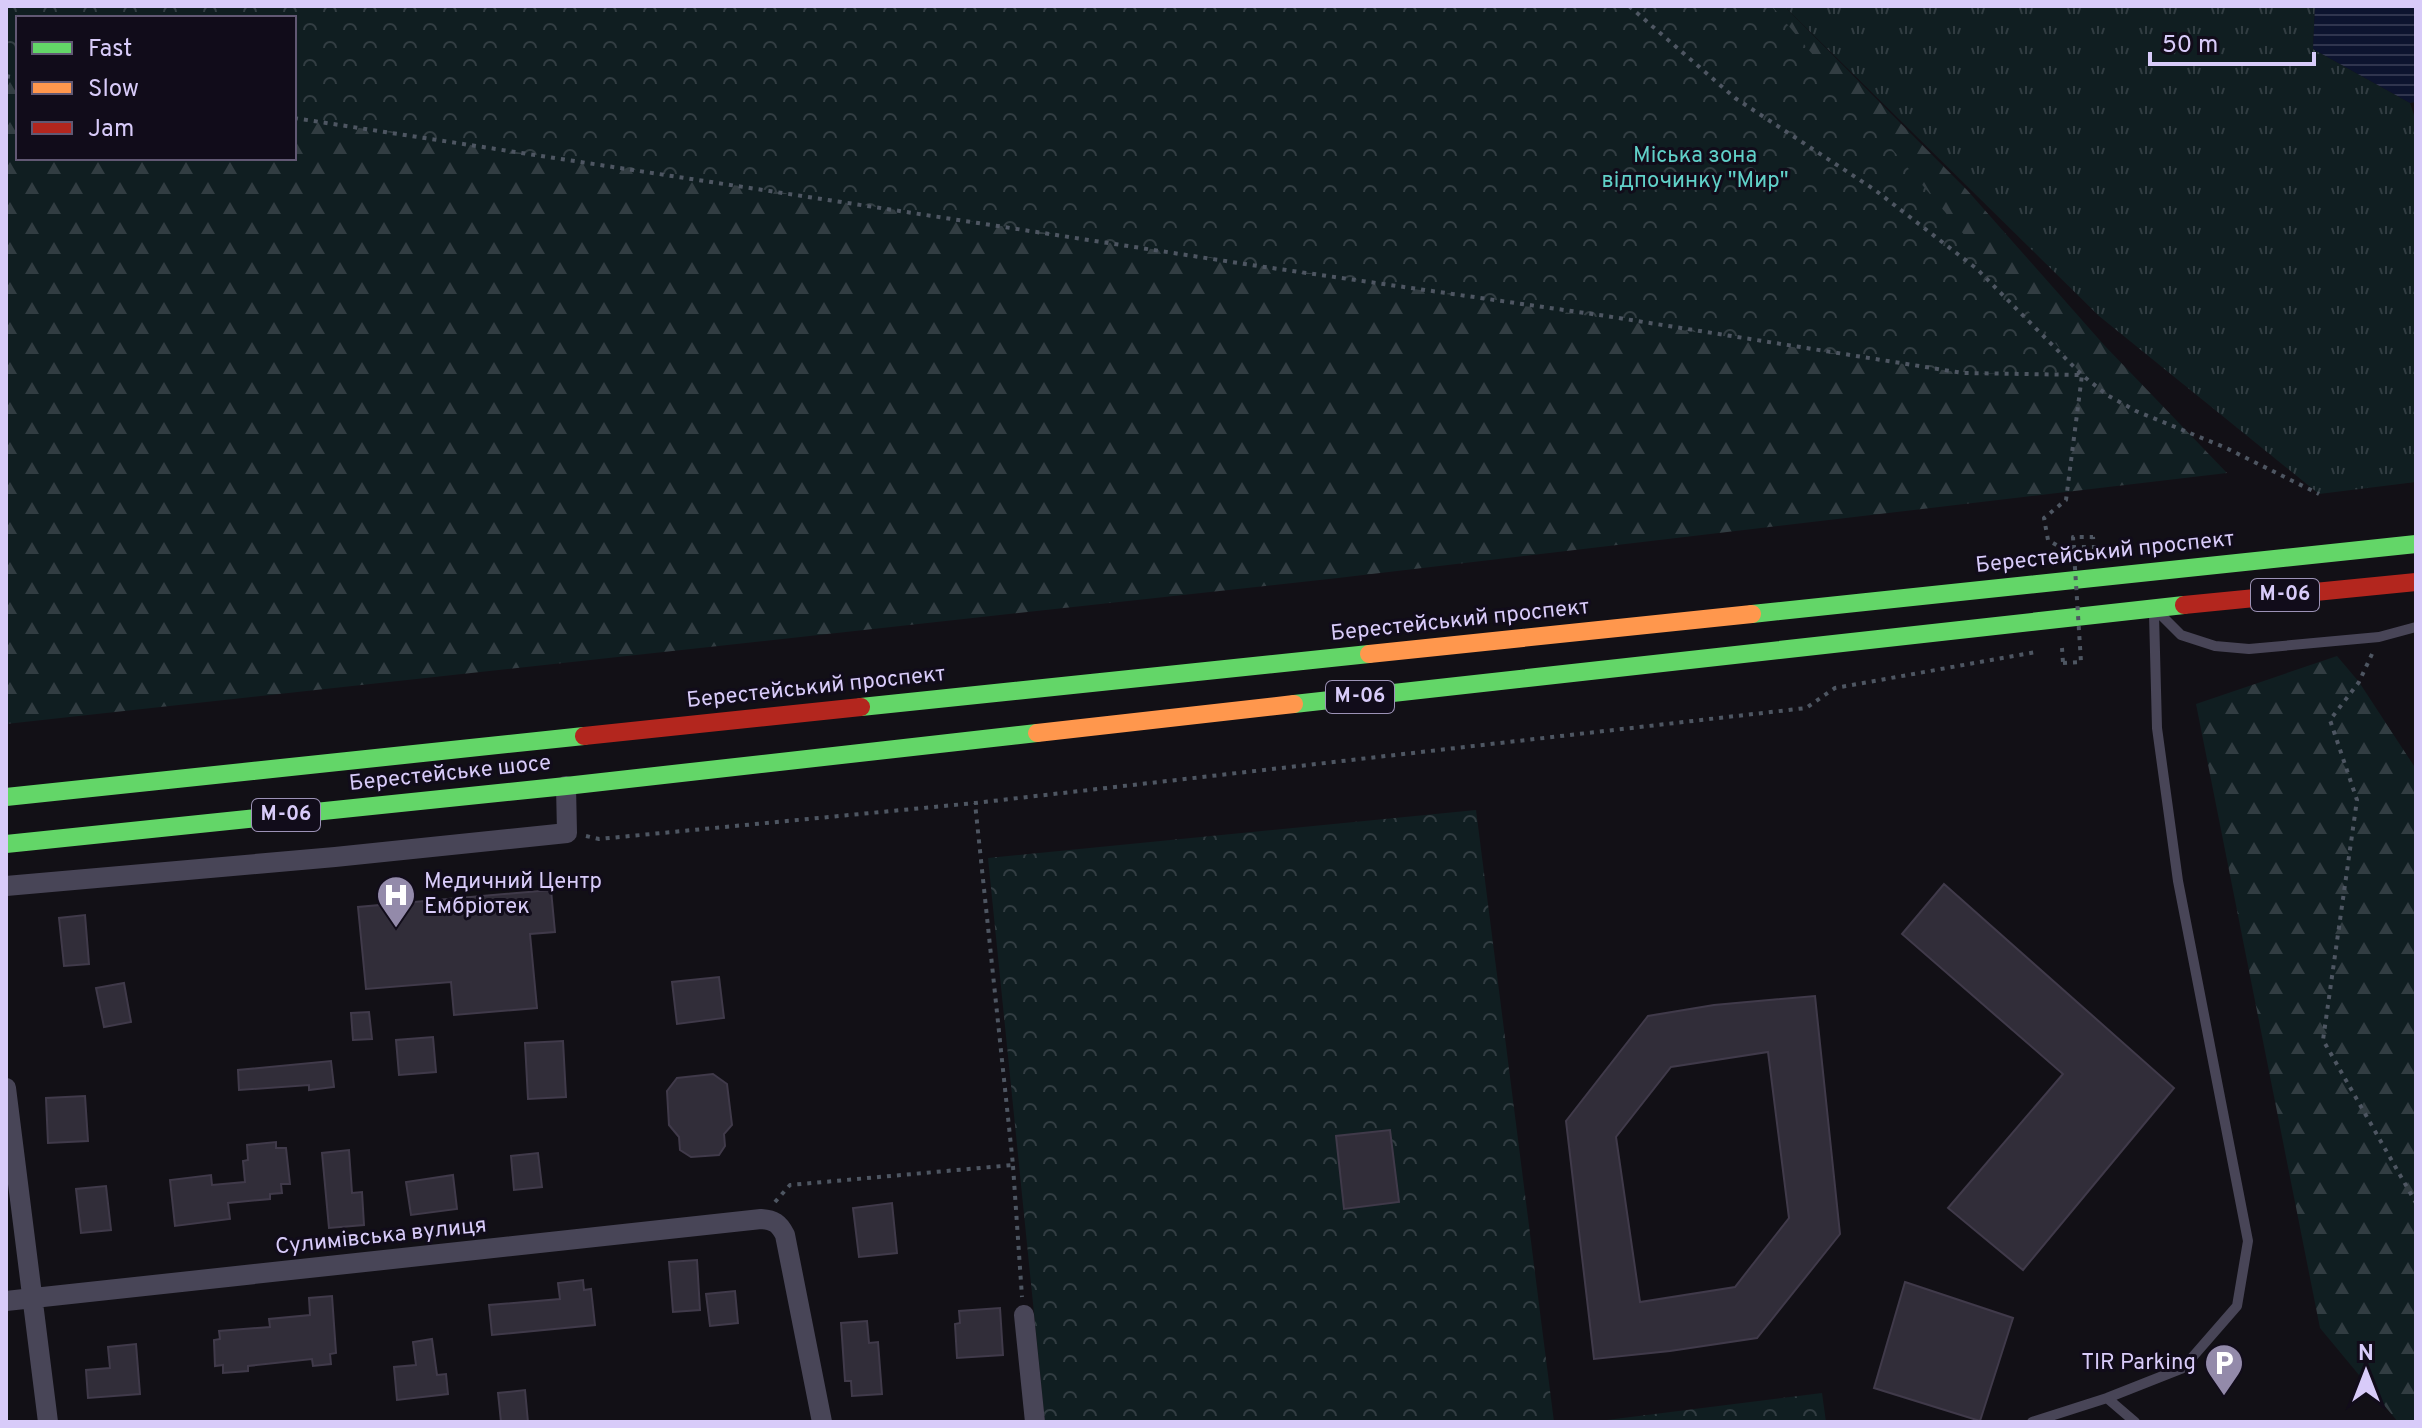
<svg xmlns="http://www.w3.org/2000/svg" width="2422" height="1428" font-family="Overpass,sans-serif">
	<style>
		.grass { fill: url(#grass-tufts) }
		.forest { fill: url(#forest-firs); fill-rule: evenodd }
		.park { fill: url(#park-crowns) }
		.water { fill: url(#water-rules) }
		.building { fill: #312d39; stroke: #403a4a; stroke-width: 2; fill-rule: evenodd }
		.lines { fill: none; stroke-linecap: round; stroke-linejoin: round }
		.path { stroke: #4e5662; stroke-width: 4; stroke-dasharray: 4 6; stroke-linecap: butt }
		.lane { stroke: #484557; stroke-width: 10 }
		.street { stroke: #484557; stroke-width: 20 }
		.fast { stroke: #63d668; stroke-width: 18 }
		.slow { stroke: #ff974d; stroke-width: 18 }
		.jam { stroke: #b3261e; stroke-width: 18 }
		.path-bridge { stroke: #4e5662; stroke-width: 4; stroke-dasharray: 4 6; stroke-linecap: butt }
		.labels { text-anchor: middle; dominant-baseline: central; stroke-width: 6; stroke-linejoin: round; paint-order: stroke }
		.shield { fill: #110c1a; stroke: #9c92b6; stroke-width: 2 }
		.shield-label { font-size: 20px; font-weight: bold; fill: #d8cbf9 }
		.park-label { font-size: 22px; fill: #60d0c8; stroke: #110c1a }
		.street-label { font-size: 22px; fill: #d8cbf9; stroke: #110c1a }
		.poi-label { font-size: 22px; fill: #d8cbf9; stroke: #110c1a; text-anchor: start }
	</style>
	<defs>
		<pattern id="grass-tufts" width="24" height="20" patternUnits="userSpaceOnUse" patternTransform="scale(2)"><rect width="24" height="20" fill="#101e21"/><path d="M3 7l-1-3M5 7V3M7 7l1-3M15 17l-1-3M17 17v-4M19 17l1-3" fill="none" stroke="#323d42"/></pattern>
		<pattern id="forest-firs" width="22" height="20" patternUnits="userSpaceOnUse" patternTransform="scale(2)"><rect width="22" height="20" fill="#101e21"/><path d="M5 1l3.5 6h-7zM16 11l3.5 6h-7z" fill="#323d42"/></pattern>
		<pattern id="park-crowns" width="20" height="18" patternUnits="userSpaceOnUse" patternTransform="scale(2)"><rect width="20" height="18" fill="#101e21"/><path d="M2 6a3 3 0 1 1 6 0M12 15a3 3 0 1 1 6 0" fill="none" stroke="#323d42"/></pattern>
		<pattern id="water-rules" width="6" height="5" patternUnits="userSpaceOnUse" patternTransform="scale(2)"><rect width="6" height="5" fill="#0d142f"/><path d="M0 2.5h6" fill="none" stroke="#30354e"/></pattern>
	</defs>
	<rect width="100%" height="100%" fill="#121016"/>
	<path class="grass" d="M1784 6H2315L2313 49 2410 103 2416 121V482L2319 494 2099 316Z"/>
	<path class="forest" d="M6 6H1784L1967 190 2104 345 2227 473 1338 578 6 724ZM18 18H294V158H18Z
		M2337 656 2359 682 2416 769V1422H2398L2320 1328 2196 704Z"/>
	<path class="park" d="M6 6H1772L2082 375 1963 373 294 118V18H18V75L6 74Z
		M1476 810 1554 1422H1045L988 858Z
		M1822 1393 1826 1422H1591Z"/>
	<path class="water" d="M2315 6H2416V102L2410 103 2313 49Z"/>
	<path class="building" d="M1944 884 2174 1088 2023 1270 1948 1208 2063 1074 1902 934Z
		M551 890 555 932 530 934 537 1008 454 1015 451 982 366 989 358 907Z
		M85 915 89 964 64 966 59 918Z
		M719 977 724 1018 677 1024 672 982Z
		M124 983 131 1022 104 1027 96 988Z
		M1815 996 1840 1234 1757 1338 1670 1351 1594 1359 1566 1121 1648 1016 1714 1005ZM1768 1052 1789 1218 1735 1287 1640 1302 1616 1137 1671 1067Z
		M369 1012 372 1039 353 1040 351 1013Z
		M433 1037 436 1072 399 1075 396 1040Z
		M563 1041 566 1097 528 1099 525 1043Z
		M331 1061 334 1087 309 1090V1085L239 1090 238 1070Z
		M713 1074 727 1084 732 1125 724 1134 725 1146 719 1155 691 1157 680 1150 679 1137 669 1125 667 1091 677 1078Z
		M85 1096 88 1141 48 1143 46 1098Z
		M1390 1130 1399 1202 1344 1209 1336 1136Z
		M276 1142V1148H286L290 1184H281L282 1193 270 1194V1199L228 1203 230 1219 175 1226 170 1180 211 1175 212 1185 245 1182 243 1161 248 1160 247 1145Z
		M349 1150 352 1193 362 1192 364 1225 329 1228 322 1153Z
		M538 1153 542 1187 514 1190 511 1156Z
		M453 1175 457 1209 411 1215 406 1182Z
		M106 1186 111 1230 81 1233 76 1189Z
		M892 1203 897 1253 859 1257 853 1208Z
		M697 1260 700 1310 673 1312 669 1262Z
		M583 1280 584 1290 591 1289 595 1325 492 1335 489 1305 560 1299 558 1283Z
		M1905 1282 2013 1318 1980 1421 1874 1388Z
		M735 1291 738 1323 710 1326 706 1294Z
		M332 1296 336 1353 330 1354 331 1364 313 1366 312 1359 248 1366V1371L223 1373V1365L215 1366 214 1340 220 1339 219 1331 270 1327 269 1319 310 1315 309 1298Z
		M1000 1308 1003 1355 957 1358 955 1324 960 1323 959 1311Z
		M867 1321 869 1343 878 1342 882 1394 852 1396 851 1381H845L841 1323Z
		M432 1339 437 1375 446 1374 448 1394 397 1400 394 1367 416 1365 413 1342Z
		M136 1344 140 1394 88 1398 86 1370 110 1368 108 1347Z
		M525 1390 528 1422H501L498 1393Z"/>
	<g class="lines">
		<path class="path" d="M1629 6 1735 98 1875 190 1977 269 2082 375 2107 395 2136 411 2224 447 2319 494
			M6 76 18 78
			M294 118 1258 266 1606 316 1963 373 2082 375 2066 500 2044 518 2048 540 2060 547H2094L2093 537
			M2062 648 2063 663
			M2372 654 2359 682 2330 720 2357 800 2323 1040 2416 1203
			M586 836 599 839 975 803 1806 708 1835 688 2036 652
			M1013 1166 1022 1297
			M775 1202 790 1185 1013 1165 975 803"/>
		<path class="lane" d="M2161 615 2181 635 2215 646 2249 649 2379 637 2416 627
			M2107 1398 2135 1422
			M2032 1422 2107 1398 2183 1368 2237 1306 2248 1241 2178 881 2157 728 2154 614"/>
		<path class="street" d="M6 886 335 857 567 833 566 786
			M6 1088 48 1422
			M6 1301 761 1219C774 1220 779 1223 785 1235L822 1422
			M1024 1315 1035 1422"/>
		<path class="fast" d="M1752 614 2416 544
			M1294 704 2184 605
			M861 707 1369 654
			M6 797 584 736
			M6 844 566 786 1037 733"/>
		<path class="slow" d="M1369 654 1752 614
			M1037 733 1294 704"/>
		<path class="jam" d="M2184 605 2416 582
			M584 736 861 707"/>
		<path class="path-bridge" d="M2063 663 2081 662 2073 537H2093"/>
	</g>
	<defs>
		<symbol id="hospital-pin" viewBox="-11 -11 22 30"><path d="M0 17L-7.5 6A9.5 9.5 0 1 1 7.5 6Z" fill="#938aaa" stroke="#110c1a"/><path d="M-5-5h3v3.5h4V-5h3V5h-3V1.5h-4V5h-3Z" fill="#fff"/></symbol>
		<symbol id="parking-pin" viewBox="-11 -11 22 30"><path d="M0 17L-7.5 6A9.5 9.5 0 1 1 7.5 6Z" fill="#938aaa" stroke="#110c1a"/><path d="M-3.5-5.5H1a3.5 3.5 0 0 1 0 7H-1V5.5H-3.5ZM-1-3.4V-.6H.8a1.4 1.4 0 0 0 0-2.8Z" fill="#fff"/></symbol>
	</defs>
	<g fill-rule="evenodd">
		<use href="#hospital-pin" x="374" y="873" width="44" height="60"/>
		<use href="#parking-pin" x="2202" y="1341" width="44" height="60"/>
	</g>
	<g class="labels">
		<g class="shield">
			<rect x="2251" y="579" width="68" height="32" rx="6"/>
			<rect x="1326" y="681" width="68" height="32" rx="6"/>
			<rect x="252" y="799" width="68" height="32" rx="6"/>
		</g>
		<g class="shield-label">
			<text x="2285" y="595">М-06</text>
			<text x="1360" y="697">М-06</text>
			<text x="286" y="815">М-06</text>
		</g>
		<g class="park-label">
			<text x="1695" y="156">Міська зона<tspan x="1695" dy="25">відпочинку "Мир"</tspan></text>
		</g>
		<g class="street-label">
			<text transform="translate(2105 553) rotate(-6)">Берестейський проспект</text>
			<text transform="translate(1460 621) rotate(-6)">Берестейський проспект</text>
			<text transform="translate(816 688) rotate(-6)">Берестейський проспект</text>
			<text transform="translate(450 774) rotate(-6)">Берестейське шосе</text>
			<text transform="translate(381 1237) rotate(-6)">Сулимівська вулиця</text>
		</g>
		<g class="poi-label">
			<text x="424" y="882">Медичний Центр<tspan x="424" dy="25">Ембріотек</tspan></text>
			<text x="2196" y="1363" text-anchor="end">TIR Parking</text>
		</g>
	</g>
	<rect width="2422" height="1428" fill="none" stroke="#d8cbf9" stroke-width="16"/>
	<rect x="16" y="16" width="280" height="144" fill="#110c1a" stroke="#615873" stroke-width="2"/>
	<rect x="32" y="42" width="40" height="12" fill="#63d668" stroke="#615873" stroke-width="2"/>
	<text x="88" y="56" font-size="24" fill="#d8cbf9">Fast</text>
	<rect x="32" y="82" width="40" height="12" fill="#ff974d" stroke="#615873" stroke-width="2"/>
	<text x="88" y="96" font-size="24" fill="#d8cbf9">Slow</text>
	<rect x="32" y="122" width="40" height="12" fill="#b3261e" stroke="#615873" stroke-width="2"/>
	<text x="88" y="136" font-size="24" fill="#d8cbf9">Jam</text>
	<g transform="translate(2366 1372)" stroke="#110c1a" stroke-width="6" paint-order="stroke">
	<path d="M0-6L14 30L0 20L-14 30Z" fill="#d8cbf9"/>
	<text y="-12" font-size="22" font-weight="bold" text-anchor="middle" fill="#d8cbf9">N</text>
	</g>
	<path d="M2150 52v12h164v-12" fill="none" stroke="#d8cbf9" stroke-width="4"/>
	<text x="2162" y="52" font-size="24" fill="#d8cbf9" stroke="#110c1a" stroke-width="6" paint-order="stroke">50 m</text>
</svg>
